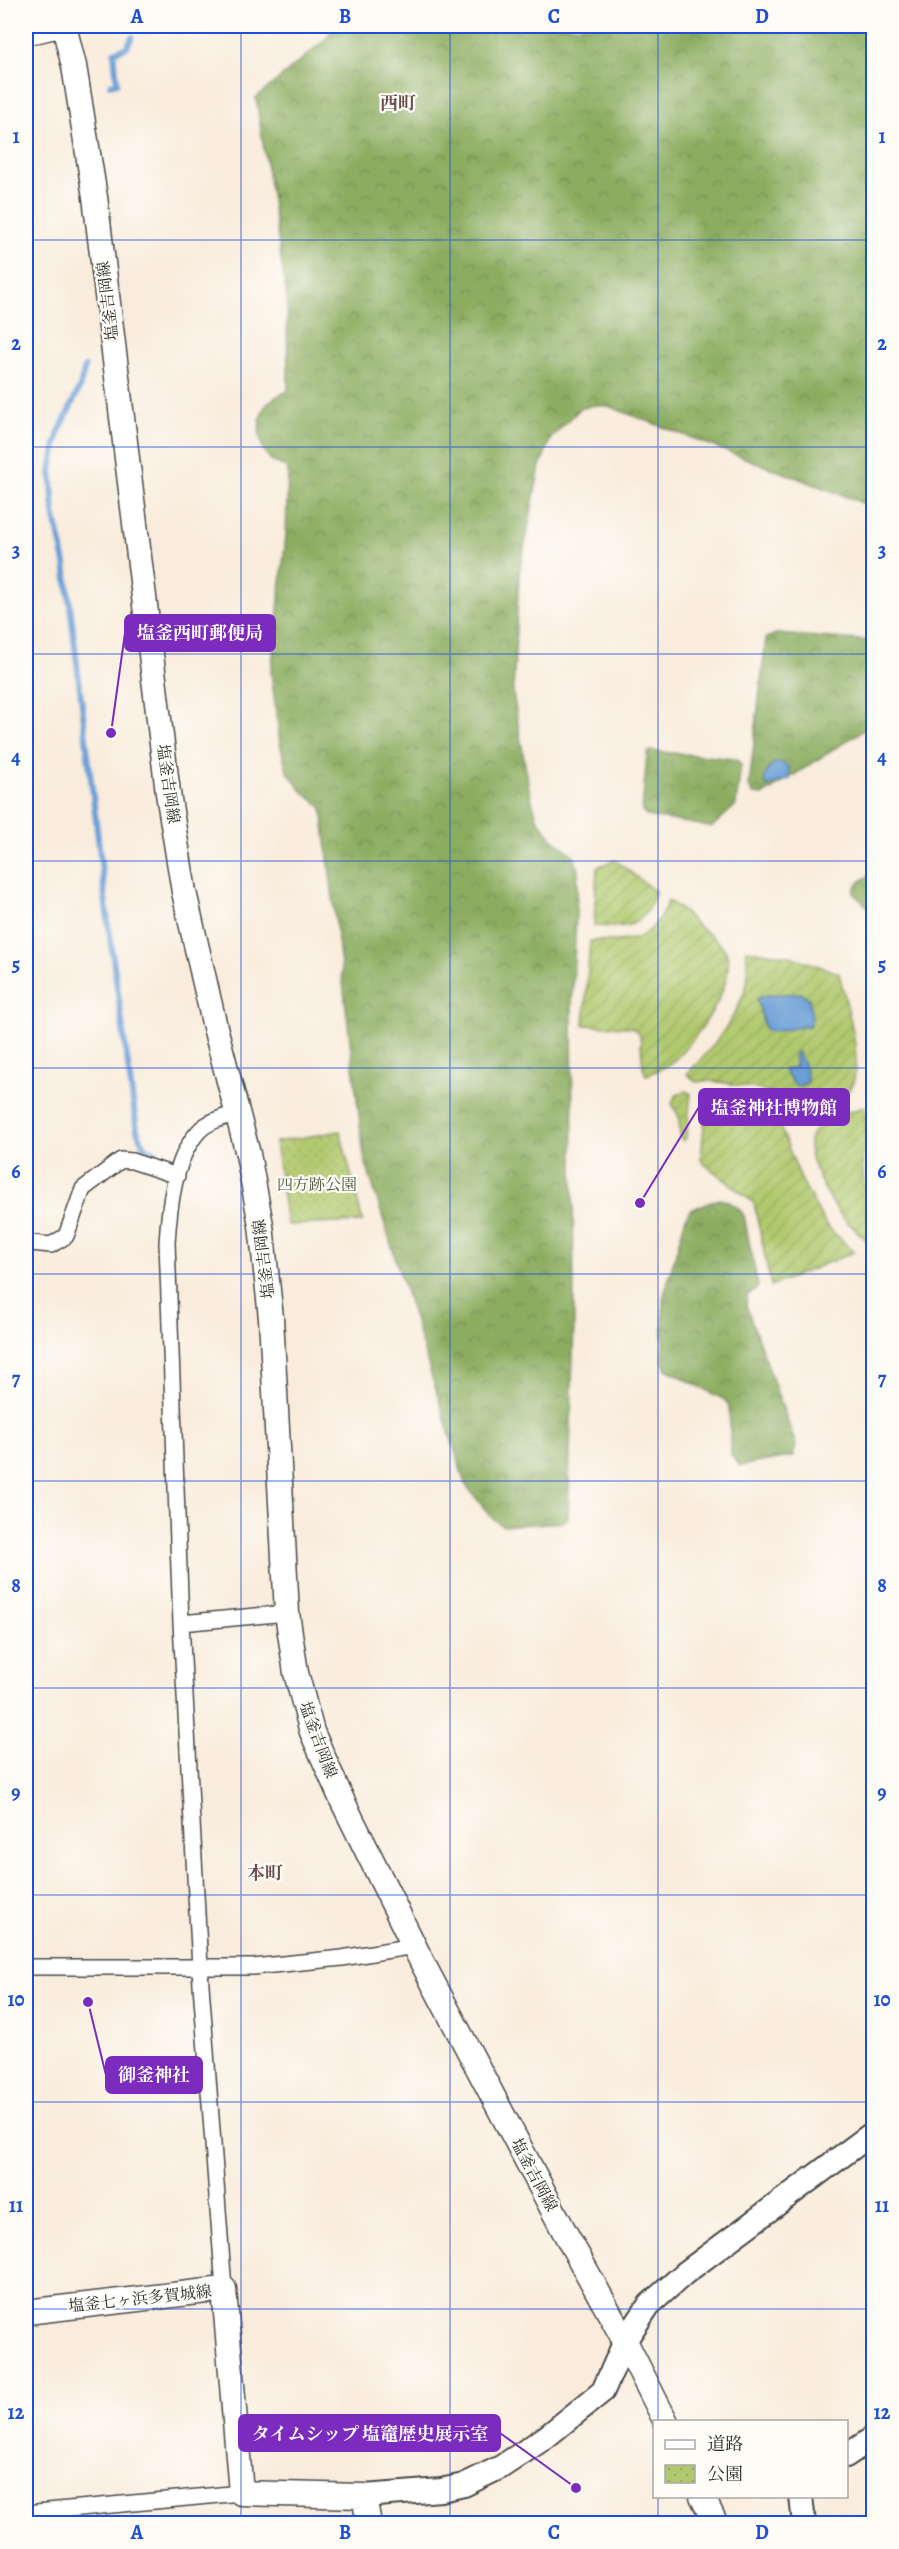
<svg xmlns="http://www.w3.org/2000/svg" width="899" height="2549" font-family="Alegreya,'Noto Serif JP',serif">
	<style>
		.forest { fill: url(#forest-crowns); stroke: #5c6c46; stroke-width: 1.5 }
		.park { fill: url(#park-dots); stroke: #6e7a4c; stroke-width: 1.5 }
		.garden { fill: url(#garden-furrows); stroke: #6e7a4c; stroke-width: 1.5 }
		.water { fill: #6a9fd7; stroke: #4a6581; stroke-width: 1.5 }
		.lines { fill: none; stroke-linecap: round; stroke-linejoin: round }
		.stream { stroke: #6a9fd7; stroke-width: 6 }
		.street-casing { stroke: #4a4846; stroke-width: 18 }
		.secondary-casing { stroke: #4a4846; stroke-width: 26 }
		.primary-casing { stroke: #4a4846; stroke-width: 27 }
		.street { stroke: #fff; stroke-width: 15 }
		.secondary { stroke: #fff; stroke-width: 22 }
		.primary { stroke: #fff; stroke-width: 24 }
		.grid { fill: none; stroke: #1d4ed8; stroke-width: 1.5; stroke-opacity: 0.55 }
		.labels { text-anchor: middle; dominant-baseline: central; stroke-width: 4.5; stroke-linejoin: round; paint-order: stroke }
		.street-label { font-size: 16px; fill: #2b2b2b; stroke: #fdfcf7 }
		.park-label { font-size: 16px; fill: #535a3f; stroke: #fdfcf7 }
		.neighbourhood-label { font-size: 18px; font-weight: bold; fill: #6c504d; stroke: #fdfcf7 }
		.leader { fill: none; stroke: #7b2cbf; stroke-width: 2 }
		.callout-dot { fill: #7b2cbf; stroke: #fdfcf7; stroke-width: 2 }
		.callout { fill: #7b2cbf; stroke: #7b2cbf; stroke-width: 2 }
		.callout-label { font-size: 18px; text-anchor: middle; font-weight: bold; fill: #fff }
		.neatline { fill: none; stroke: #1d4ed8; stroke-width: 2 }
		.grid-label { font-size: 20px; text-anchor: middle; font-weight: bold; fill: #1d4ed8 }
	</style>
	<defs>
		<pattern id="forest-crowns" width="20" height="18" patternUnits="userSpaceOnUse" patternTransform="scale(1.5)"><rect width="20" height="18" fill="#8cad61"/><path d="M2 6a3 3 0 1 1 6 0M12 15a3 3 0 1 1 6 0" fill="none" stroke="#738d50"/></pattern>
		<pattern id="park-dots" width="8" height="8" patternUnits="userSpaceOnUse" patternTransform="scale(1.5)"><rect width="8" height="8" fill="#b1c96e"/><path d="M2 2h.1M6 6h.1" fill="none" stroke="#98ad5f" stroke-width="1.8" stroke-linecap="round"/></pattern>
		<pattern id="garden-furrows" width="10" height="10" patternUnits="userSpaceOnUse" patternTransform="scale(1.5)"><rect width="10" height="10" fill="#b1c96e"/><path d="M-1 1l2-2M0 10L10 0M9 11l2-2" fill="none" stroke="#98ad5f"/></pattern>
	</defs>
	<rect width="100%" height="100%" fill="#fdfcf7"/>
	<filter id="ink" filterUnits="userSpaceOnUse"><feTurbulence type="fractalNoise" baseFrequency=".0167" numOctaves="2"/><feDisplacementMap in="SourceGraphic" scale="12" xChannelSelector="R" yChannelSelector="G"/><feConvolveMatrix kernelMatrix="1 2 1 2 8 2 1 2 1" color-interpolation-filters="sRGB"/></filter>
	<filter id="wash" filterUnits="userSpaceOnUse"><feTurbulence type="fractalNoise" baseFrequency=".008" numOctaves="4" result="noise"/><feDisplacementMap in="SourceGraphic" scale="24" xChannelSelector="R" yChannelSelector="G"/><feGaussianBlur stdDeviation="1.35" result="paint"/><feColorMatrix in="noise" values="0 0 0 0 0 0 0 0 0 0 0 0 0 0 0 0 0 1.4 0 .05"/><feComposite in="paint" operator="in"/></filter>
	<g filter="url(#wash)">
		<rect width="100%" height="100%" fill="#f9ecdc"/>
		<path class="forest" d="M333 26H873V507L608 406 594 405 580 409 551 438 540 466 519 574 513 693 529 789 537 818 551 837 574 856 578 870 572 1006 574 1321 568 1518 563 1522 503 1526 492 1518 465 1484 364 1157 322 808 300 789 287 771 280 743 271 673 286 536 288 468C283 465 275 464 271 460 258 448 256 421 265 407 270 398 280 395 288 391L287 297 256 98 327 38Z
			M776 634 873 641V724L763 795 753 794 749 786 766 638Z
			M650 751 736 759 741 765 736 805 712 827 647 816 642 811 647 754Z
			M873 873V912L854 894C853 883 866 878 873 873Z
			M719 1199C729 1200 740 1207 744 1216L758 1286 755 1291 747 1295 746 1305 796 1445 793 1456 740 1466 731 1455 729 1407 725 1400 666 1369 663 1362V1299L686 1217 690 1210Z"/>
		<path class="park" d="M340 1131 363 1222 287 1225 275 1142Z"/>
		<path class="garden" d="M615 860 656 892C641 928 632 928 594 926L597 867Z
			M668 901C678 905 688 917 696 924 704 932 722 942 726 952 738 985 694 1043 671 1063 663 1069 655 1072 646 1075L643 1067 640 1035 632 1027 584 1025 590 941C597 940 603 941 610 941 643 942 656 930 668 901Z
			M746 950 790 956 839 973C845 1000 867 1066 849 1090 841 1099 825 1101 814 1101 792 1100 769 1091 746 1087 730 1084 713 1079 696 1082L687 1074C711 1050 738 1017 747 983 749 973 747 960 746 950Z
			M686 1091 691 1094 686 1138 683 1141 680 1138 679 1117 672 1103 675 1096Z
			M730 1100 765 1108 776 1117 801 1179 826 1225 854 1252 771 1286 754 1203 702 1162 701 1158 706 1104 729 1107Z
			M865 1107 868 1154 862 1155 864 1186 873 1185V1247C863 1236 850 1226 840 1214 830 1201 803 1154 810 1138 818 1119 847 1112 865 1107Z"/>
		<path class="water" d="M774 763H783L789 768 790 779 767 787 764 778 769 768Z
			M801 993 809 998 812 1018 809 1026 772 1032 765 1030 757 999 767 995Z
			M797 1052 804 1064 808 1082 800 1086 795 1085 783 1070 796 1067 794 1053Z"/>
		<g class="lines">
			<path class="stream" d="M110 85 117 83 114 52 127 47 132 37
				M85 367 79 389 58 434 51 470 54 513 65 563 108 922 137 1130 144 1147 156 1152"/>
		</g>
	</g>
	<g filter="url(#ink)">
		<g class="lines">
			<defs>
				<path id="street" d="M26 1240 31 1243 51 1245 66 1236 83 1189 121 1160 132 1161 177 1176
					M181 1623 287 1613
					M26 1967H253L342 1958 414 1946
					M224 2289 201 1985 181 1623 167 1243C169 1208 174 1158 199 1131 208 1121 225 1117 238 1113
					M26 2513 241 2493"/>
				<path id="secondary" d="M846 2456 874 2437
					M364 2496 441 2490 464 2485 501 2467 546 2437 603 2391 625 2341 649 2305 685 2273 874 2132
					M801 2496 804 2524"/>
				<path id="primary" d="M64 26 74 66 95 197 168 793 184 892 215 1027 248 1154 261 1225 271 1318 287 1613 296 1673 312 1732 342 1800 422 1962 563 2229 625 2341 666 2422
					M26 33 55 26
					M26 2312 224 2289 241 2493 364 2496 369 2524
					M702 2496 716 2524"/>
			</defs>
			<use href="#street" class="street-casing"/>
			<use href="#secondary" class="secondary-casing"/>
			<use href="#primary" class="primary-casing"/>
			<use href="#street" class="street"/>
			<use href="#secondary" class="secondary"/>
			<use href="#primary" class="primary"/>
		</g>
	</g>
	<path class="grid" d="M241 26V2524M450 26V2524M658 26V2422M26 240H874M26 447H874M26 654H874M26 861H874M26 1068H874M26 1274H874M26 1481H874M26 1688H874M26 1895H874M26 2102H874M26 2309H874M658 2496V2524"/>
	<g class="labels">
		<g class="street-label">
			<text transform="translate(108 301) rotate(-97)">塩釜吉岡線</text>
			<text transform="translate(168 784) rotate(82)">塩釜吉岡線</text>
			<text transform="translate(264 1259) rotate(-97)">塩釜吉岡線</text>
			<text transform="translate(318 1740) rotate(70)">塩釜吉岡線</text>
			<text transform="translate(534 2175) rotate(62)">塩釜吉岡線</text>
			<text transform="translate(140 2299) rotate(-6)">塩釜七ヶ浜多賀城線</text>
		</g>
		<g class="park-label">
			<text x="317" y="1185">四方跡公園</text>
		</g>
		<g class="neighbourhood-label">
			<text x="398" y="103">西町</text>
			<text x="265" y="1873">本町</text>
		</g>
	</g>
	<path class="leader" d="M111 733L125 633M640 1203L699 1107M88 2002L106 2075M576 2488L500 2433"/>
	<g class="callout-dot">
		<circle cx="111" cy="733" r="6"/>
		<circle cx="640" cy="1203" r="6"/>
		<circle cx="88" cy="2002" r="6"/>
		<circle cx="576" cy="2488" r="6"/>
	</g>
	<g class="callout">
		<rect x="125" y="615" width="150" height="36" rx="6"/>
		<rect x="699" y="1089" width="150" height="36" rx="6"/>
		<rect x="106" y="2057" width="96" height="36" rx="6"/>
		<rect x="239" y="2415" width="261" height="36" rx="6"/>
	</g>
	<g class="callout-label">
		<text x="200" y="639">塩釜西町郵便局</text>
		<text x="774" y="1114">塩釜神社博物館</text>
		<text x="154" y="2081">御釜神社</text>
		<text x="370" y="2440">タイムシップ 塩竈歴史展示室</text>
	</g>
	<rect width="899" height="2549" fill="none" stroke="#fdfcf7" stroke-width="66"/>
	<rect x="653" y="2420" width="195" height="78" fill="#fdfcf7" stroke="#a9a8a5" stroke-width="1.5"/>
	<rect x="665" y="2440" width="30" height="9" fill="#ffffff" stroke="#a9a8a5" stroke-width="1.5"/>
	<text x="707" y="2450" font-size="18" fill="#2b2b2b">道路</text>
	<rect x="665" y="2465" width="30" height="18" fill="url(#park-dots)" stroke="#a9a8a5" stroke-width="1.5"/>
	<text x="707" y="2480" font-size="18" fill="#2b2b2b">公園</text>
	<rect x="33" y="33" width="833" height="2483" class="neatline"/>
	<g class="grid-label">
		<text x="137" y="23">A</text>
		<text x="345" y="23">B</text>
		<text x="554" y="23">C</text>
		<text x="762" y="23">D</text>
		<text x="16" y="143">1</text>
		<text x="882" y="143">1</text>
		<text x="16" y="350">2</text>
		<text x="882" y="350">2</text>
		<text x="16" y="557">3</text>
		<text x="882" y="557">3</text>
		<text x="16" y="764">4</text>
		<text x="882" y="764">4</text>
		<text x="16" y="971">5</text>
		<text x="882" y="971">5</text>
		<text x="16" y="1178">6</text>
		<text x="882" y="1178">6</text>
		<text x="16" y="1385">7</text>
		<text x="882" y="1385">7</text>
		<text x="16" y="1592">8</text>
		<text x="882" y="1592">8</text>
		<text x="16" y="1799">9</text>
		<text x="882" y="1799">9</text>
		<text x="16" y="2006">10</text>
		<text x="882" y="2006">10</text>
		<text x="16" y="2212">11</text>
		<text x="882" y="2212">11</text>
		<text x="16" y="2419">12</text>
		<text x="882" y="2419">12</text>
		<text x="137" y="2539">A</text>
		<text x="345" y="2539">B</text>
		<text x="554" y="2539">C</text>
		<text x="762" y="2539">D</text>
	</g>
</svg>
